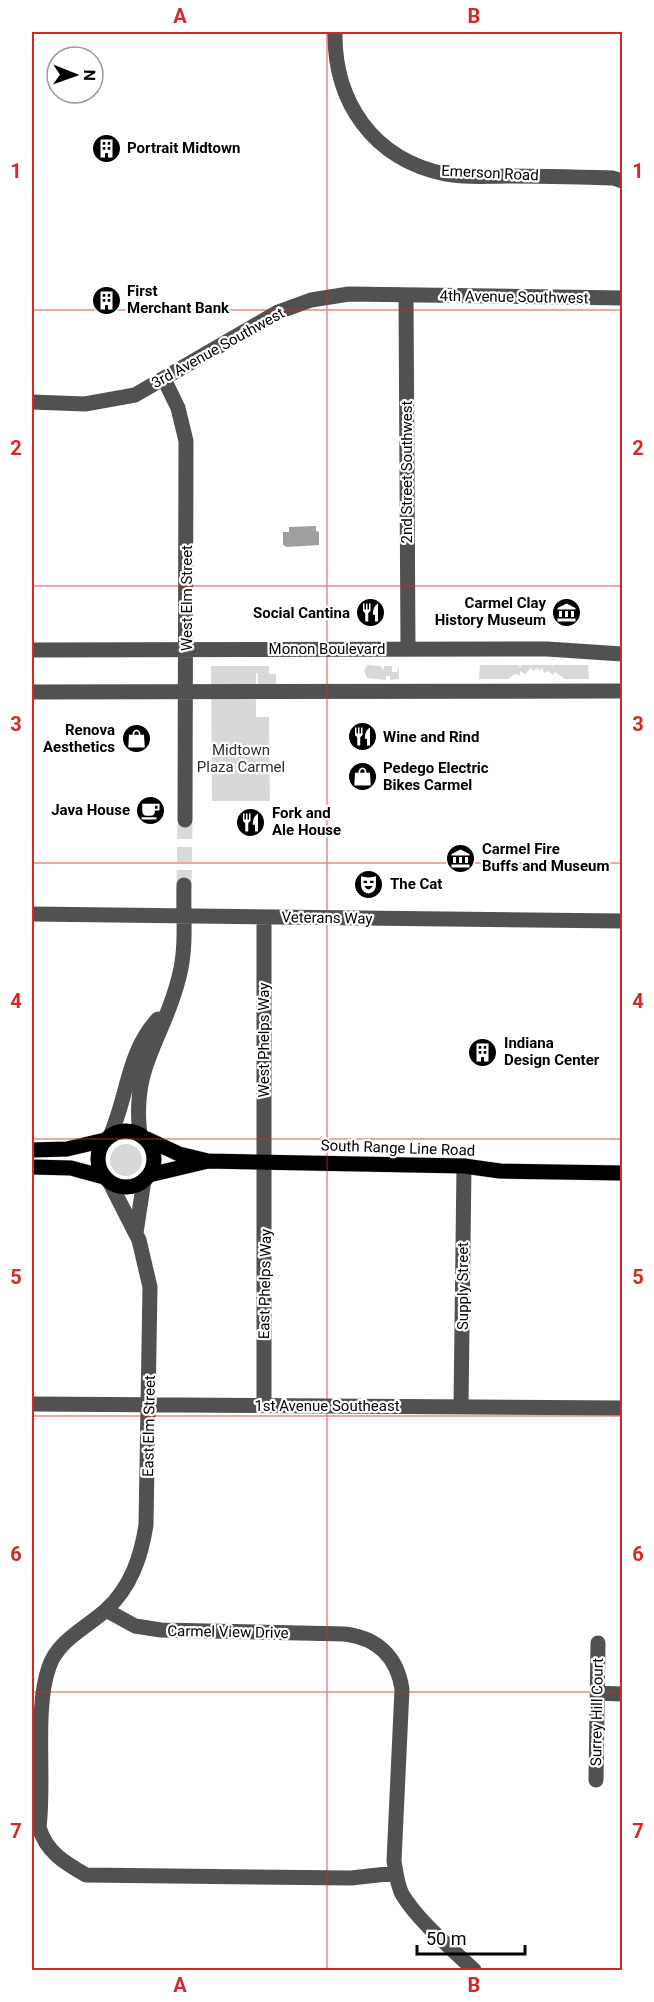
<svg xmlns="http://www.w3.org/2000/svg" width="654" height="2002" font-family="Roboto,sans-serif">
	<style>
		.green { fill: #d8d8d8 }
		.water { fill: #9f9f9f }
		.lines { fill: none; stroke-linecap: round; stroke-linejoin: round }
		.minor-tunnel { stroke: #d9d9d9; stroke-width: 15; stroke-dasharray: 15 8; stroke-linecap: butt }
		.major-casing { stroke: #dbdbdb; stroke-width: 16 }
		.minor { stroke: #515151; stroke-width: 15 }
		.major { stroke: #000; stroke-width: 15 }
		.grid { fill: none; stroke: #d62828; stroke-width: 1.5; stroke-opacity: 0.55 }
		.labels { text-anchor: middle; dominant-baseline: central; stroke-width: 4.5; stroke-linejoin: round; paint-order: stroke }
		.poi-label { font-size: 15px; font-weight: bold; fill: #000; stroke: #fff; text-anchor: start }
		.street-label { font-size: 15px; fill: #000; stroke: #fff }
		.park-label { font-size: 15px; fill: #2f2f2f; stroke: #fff }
		.neatline { fill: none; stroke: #d62828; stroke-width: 2 }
		.grid-label { font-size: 20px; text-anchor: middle; font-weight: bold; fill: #d62828 }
	</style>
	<rect width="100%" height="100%" fill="#fff"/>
	<path class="green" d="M367 665 381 666 383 671 384 666H392V672H397L399 667V679L390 680V676H386V680L367 678 364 671Z
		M480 665H519L520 668 521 665H551L553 667V665H588L589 679H565L555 672 553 675 548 671 544 673 542 668 539 671 538 668 533 671 531 668 525 674 520 671V675L515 674 508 679H479Z
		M211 666H269V674H276V685H258V673H256V717H269L270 801H212Z
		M110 1160a16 16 0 1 1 32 0a16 16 0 1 1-32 0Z"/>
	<path class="water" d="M316 526V531L319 532V545L287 547 283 545V532H289V527Z"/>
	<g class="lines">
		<path class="minor-tunnel" d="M184 885 185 820"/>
		<defs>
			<path id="major" d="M98 1159a28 28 0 1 1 56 0a28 28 0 1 1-56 0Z
				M147 1139 179 1154 208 1161 464 1166 500 1171 622 1173
				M32 1150 67 1149 105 1140
				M32 1167 71 1168 104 1177
				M149 1175 208 1161"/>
		</defs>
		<use href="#major" class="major-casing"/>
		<path class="minor" d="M335 32C334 102 373 159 445 174 465 178 488 176 508 176 543 176 578 177 613 178L622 181
			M406 295 408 649
			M164 379 178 408 186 441 185 820
			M32 402 85 404 135 395 278 312 311 300 349 294 622 298
			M32 650 547 649 622 654
			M32 692 622 691
			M32 914 622 921
			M140 1135C131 1065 164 1039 179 977 187 947 183 916 184 885
			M110 1136C128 1096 127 1052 158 1019
			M109 1181 139 1240 150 1287 146 1525C141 1557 131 1587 106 1610 86 1628 58 1640 49 1667 34 1708 45 1781 39 1827 46 1852 65 1863 86 1875L351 1878 396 1873
			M136 1233 144 1180
			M32 1404 622 1408
			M264 1406V917
			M461 1406 464 1166
			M106 1610 135 1626 161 1630 345 1634C377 1638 397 1656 402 1689L394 1861C396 1872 397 1884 402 1894 418 1921 451 1948 474 1970
			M597 1693 622 1694
			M596 1780 598 1643"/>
		<use href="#major" class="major"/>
	</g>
	<path class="grid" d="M327 32V1970M32 310H622M32 586H622M32 863H622M32 1139H622M32 1416H622M32 1692H622"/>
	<defs>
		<symbol id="building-disc" viewBox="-11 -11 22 22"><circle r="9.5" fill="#000" stroke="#fff"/><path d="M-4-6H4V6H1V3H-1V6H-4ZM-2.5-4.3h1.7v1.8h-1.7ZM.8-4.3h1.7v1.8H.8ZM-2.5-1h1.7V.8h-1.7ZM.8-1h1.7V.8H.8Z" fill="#fff"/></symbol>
		<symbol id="museum-disc" viewBox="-11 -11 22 22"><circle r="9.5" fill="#000" stroke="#fff"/><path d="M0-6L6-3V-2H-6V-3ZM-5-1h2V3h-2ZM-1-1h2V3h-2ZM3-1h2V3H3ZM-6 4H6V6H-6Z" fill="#fff"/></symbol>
		<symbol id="restaurant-disc" viewBox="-11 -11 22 22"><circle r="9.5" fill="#000" stroke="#fff"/><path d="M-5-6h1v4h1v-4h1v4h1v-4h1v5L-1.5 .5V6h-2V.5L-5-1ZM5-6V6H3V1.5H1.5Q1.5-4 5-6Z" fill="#fff"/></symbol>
		<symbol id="shop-disc" viewBox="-11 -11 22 22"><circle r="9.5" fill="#000" stroke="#fff"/><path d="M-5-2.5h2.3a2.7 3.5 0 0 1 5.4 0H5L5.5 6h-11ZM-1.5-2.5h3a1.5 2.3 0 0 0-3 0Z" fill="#fff"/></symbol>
		<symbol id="cafe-disc" viewBox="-11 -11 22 22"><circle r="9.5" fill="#000" stroke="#fff"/><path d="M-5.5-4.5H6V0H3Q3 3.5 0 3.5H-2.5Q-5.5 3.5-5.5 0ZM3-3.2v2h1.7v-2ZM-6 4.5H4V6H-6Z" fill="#fff"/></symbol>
		<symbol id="theatre-disc" viewBox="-11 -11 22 22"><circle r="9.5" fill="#000" stroke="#fff"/><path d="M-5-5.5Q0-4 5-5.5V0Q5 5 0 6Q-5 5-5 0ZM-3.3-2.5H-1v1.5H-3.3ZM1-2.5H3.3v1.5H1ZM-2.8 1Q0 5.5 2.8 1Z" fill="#fff"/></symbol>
	</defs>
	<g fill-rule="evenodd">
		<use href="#building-disc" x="90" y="132" width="33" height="33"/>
		<use href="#building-disc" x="90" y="284" width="33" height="33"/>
		<use href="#museum-disc" x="550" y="596" width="33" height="33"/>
		<use href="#restaurant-disc" x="354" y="596" width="33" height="33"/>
		<use href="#restaurant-disc" x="346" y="720" width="33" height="33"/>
		<use href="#shop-disc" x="120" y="722" width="33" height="33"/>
		<use href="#shop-disc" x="346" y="760" width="33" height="33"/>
		<use href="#cafe-disc" x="134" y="794" width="33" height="33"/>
		<use href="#restaurant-disc" x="234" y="806" width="33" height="33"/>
		<use href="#museum-disc" x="444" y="842" width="33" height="33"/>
		<use href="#theatre-disc" x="352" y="868" width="33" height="33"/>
		<use href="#building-disc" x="466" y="1036" width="33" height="33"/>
	</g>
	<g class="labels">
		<g class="poi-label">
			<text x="127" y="148">Portrait Midtown</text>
			<text x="127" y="291">First<tspan x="127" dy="17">Merchant Bank</tspan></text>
			<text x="546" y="603" text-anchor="end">Carmel Clay<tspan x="546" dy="17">History Museum</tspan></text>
			<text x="350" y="613" text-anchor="end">Social Cantina</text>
			<text x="115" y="730" text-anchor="end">Renova<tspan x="115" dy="17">Aesthetics</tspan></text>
			<text x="383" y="737">Wine and Rind</text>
			<text x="383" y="768">Pedego Electric<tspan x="383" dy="17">Bikes Carmel</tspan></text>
			<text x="130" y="810" text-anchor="end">Java House</text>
			<text x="272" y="813">Fork and<tspan x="272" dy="17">Ale House</tspan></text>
			<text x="482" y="849">Carmel Fire<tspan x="482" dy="17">Buffs and Museum</tspan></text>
			<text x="390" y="884">The Cat</text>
			<text x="504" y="1043">Indiana<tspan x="504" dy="17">Design Center</tspan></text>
		</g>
		<g class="street-label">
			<text transform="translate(490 173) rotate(3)">Emerson Road</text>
			<text transform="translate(514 297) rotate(1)">4th Avenue Southwest</text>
			<text transform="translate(218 348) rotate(-29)">3rd Avenue Southwest</text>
			<text transform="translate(407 472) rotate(-90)">2nd Street Southwest</text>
			<text transform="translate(187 598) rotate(-90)">West Elm Street</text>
			<text x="327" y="649">Monon Boulevard</text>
			<text transform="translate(327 918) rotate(1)">Veterans Way</text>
			<text transform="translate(264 1040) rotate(-90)">West Phelps Way</text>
			<text transform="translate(398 1148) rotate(2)">South Range Line Road</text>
			<text transform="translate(265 1284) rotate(-89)">East Phelps Way</text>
			<text transform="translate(463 1286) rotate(-90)">Supply Street</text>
			<text x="327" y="1406">1st Avenue Southeast</text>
			<text transform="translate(149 1426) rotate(-89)">East Elm Street</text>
			<text transform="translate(228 1632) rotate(1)">Carmel View Drive</text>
			<text transform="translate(597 1712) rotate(-89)">Surrey Hill Court</text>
		</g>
		<g class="park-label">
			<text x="241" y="750">Midtown<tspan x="241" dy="17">Plaza Carmel</tspan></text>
		</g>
	</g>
	<rect width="654" height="2002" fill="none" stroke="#ffffff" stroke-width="66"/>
	<g transform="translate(75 75) rotate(91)"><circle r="28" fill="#ffffff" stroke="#999999" stroke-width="1.5"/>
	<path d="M0-4.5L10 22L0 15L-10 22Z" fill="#000000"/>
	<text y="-9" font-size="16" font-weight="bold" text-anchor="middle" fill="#000000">N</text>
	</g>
	<path d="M417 1945v9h108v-9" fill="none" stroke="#000000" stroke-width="3"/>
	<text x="426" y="1945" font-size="18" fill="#000000" stroke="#ffffff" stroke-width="4.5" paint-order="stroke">50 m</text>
	<rect x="33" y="33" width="588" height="1936" class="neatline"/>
	<g class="grid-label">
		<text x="180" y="23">A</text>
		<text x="474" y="23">B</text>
		<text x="16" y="178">1</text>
		<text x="638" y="178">1</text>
		<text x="16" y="455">2</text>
		<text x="638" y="455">2</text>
		<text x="16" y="731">3</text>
		<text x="638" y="731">3</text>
		<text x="16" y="1008">4</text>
		<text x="638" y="1008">4</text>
		<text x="16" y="1284">5</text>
		<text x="638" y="1284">5</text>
		<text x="16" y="1561">6</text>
		<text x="638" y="1561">6</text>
		<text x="16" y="1838">7</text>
		<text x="638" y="1838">7</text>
		<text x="180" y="1992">A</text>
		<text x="474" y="1992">B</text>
	</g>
</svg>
